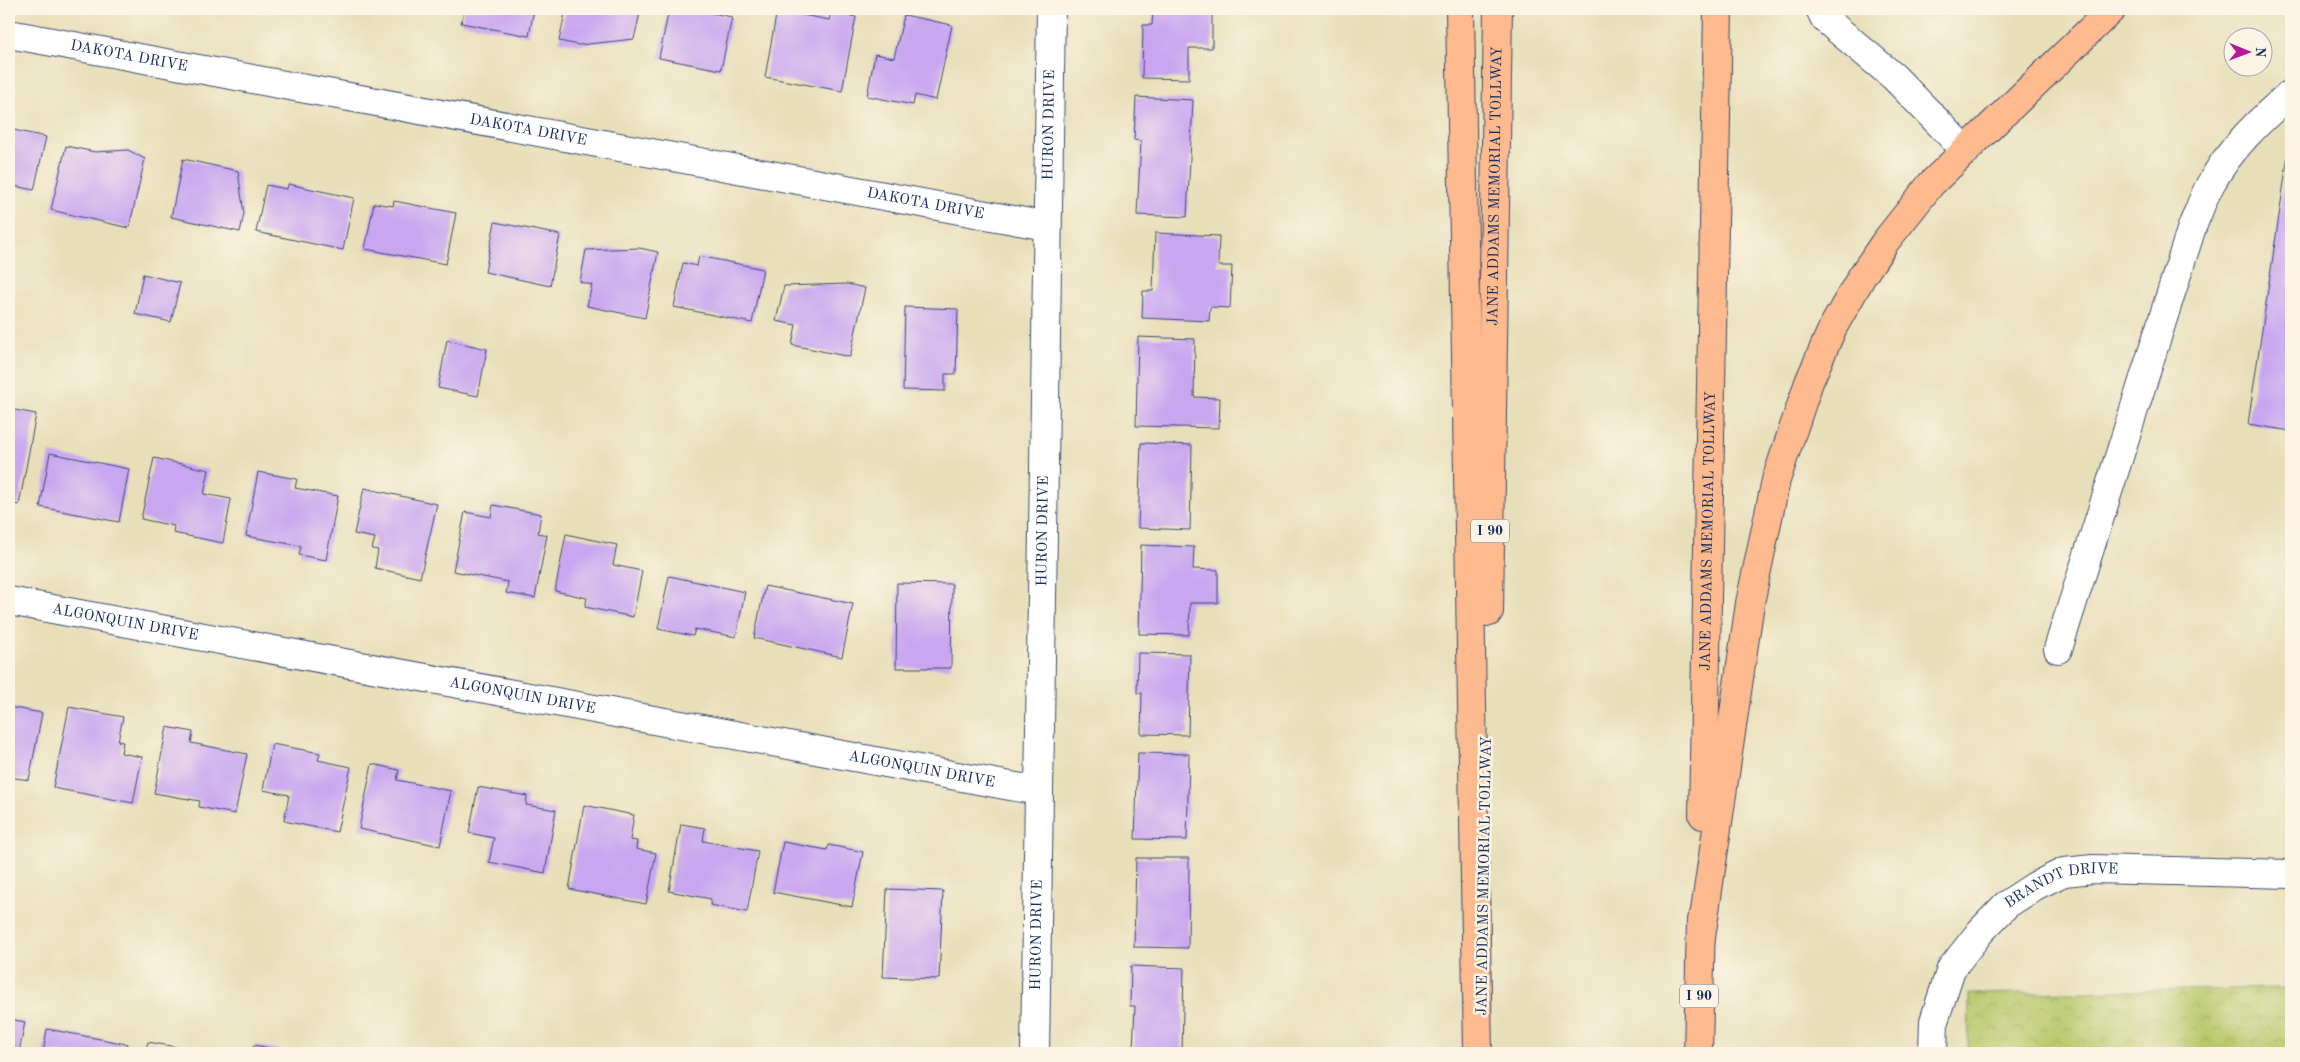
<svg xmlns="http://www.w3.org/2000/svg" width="2300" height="1062" font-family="'Old Standard TT',serif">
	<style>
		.park { fill: url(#park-crowns); stroke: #697b64 }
		.building { fill: #c8a6f0 }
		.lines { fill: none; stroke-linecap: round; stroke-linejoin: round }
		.minor-casing { stroke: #3a496c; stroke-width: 30 }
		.highway-casing { stroke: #3a496c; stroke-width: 30 }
		.minor { stroke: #fff; stroke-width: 28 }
		.highway { stroke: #fcba8e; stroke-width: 28 }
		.labels { text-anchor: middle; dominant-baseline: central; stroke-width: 5; stroke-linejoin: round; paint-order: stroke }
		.shield { fill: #fcf5e5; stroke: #5e6a86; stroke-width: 1 }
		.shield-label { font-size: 14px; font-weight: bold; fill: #1b2f5e }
		.street-label { font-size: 15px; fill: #1b2f5e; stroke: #fcf5e5 }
	</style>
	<defs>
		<pattern id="park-crowns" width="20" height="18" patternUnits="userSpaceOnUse" patternTransform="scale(1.25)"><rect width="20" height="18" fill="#b7c76a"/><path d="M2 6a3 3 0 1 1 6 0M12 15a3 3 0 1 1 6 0" fill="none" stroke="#9dab5e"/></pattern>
	</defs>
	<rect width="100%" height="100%" fill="#fcf5e5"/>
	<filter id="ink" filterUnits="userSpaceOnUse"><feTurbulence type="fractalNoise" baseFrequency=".02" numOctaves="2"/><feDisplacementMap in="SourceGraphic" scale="10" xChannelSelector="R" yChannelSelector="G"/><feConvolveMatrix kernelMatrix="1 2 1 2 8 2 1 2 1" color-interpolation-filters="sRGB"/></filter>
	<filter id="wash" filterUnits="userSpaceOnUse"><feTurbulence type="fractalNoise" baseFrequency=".0096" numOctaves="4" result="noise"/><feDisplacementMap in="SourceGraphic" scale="20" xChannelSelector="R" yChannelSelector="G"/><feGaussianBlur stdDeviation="1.12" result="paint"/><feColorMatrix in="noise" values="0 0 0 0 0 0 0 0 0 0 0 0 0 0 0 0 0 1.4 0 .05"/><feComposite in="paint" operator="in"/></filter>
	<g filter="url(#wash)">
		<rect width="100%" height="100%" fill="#e7dfb9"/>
		<path class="park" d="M2291 988V1053H1968L1969 994Z"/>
		<g id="blocks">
			<path class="building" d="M464 9H534L529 36 461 23Z
				M566 9H641L634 39 579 45 559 41Z
				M669 9H691L732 17 721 70 659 58Z
				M1153 9H1212V48H1189V79L1142 78 1143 25H1152Z
				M777 10 829 20 831 12 856 17 842 91 765 77Z
				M904 15 952 25 936 100 915 95 913 105 867 96 875 54 894 58Z
				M1136 97 1193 100 1187 217 1137 215 1141 141 1134 140Z
				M9 129 46 137 34 190 9 185Z
				M2290 142H2291V431L2248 424Z
				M66 146 95 152 128 150 145 159 129 228 51 210Z
				M183 159 238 171 244 214 240 232 171 217Z
				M288 184 354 198 343 250 256 232 266 185 287 189Z
				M394 201 456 213 446 264 365 249 374 203 393 206Z
				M495 222 560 235 550 286 485 272Z
				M1155 233 1219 236 1218 266H1232L1230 308 1210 307 1209 321 1142 318 1143 291H1153Z
				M639 248 658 252 645 318 587 306 592 285 580 282 586 250Z
				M699 256 763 269 752 323 674 307 683 263 697 266Z
				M143 274 180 283 171 322 135 314Z
				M847 284 865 288 850 357 792 345 796 325 776 321 784 286Z
				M905 307 958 309 956 374H945V391L903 390Z
				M1138 337 1195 339 1194 397 1220 398 1219 428 1136 426Z
				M447 340 487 349 478 396 438 388Z
				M9 409 36 414 19 505 9 503Z
				M1141 443 1192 445 1190 530 1138 528Z
				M50 453 129 469 119 522 40 507Z
				M154 458 209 470 204 494 231 499 223 543 173 533 174 526 141 519Z
				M258 472 297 479 295 488 338 496 326 560 299 555 301 546 246 536Z
				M364 488 437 504 420 578 375 568 378 550 372 549 375 538 354 534Z
				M493 505 541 514 538 533 547 535 535 598 506 593 508 582 453 571 465 512 491 517Z
				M566 534 617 545 613 565 642 571 633 617 585 607 587 598 555 591Z
				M1141 545 1194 547 1193 569 1218 570V603H1190L1189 635 1139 634Z
				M669 576 745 592 736 637 695 629 693 636 658 629Z
				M897 583 952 584 951 668H896Z
				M765 586 853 604 842 657 754 638Z
				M1138 653 1190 654 1188 735 1141 734 1142 693H1137Z
				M9 707 42 713 29 780 9 777Z
				M69 707 123 717 118 741 123 742 121 753 142 757 133 803 53 788Z
				M167 727 193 732 191 743 247 754 235 814 199 807 200 801 154 793Z
				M272 744 320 753 318 760 351 767 337 832 284 821 289 795 263 790Z
				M1138 753 1189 754 1187 840 1135 839Z
				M372 764 399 770 397 780 451 791 440 846 359 829Z
				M478 787 527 796 526 805 556 810 545 873 489 862 494 838 469 833Z
				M584 805 634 815 630 840 637 841 636 849 656 853 646 904 569 889Z
				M681 824 705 828 703 841 758 851 747 912 710 905 711 899 669 891Z
				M783 842 827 850 829 845 863 852 852 907 773 892Z
				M1136 858H1189L1188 948 1134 947Z
				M887 889 943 891 939 979 883 977Z
				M1131 966 1184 968 1182 1052 1133 1050 1135 1006H1130Z
				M9 1019 25 1022 19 1053H9Z
				M47 1029 127 1044 125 1053H43Z
				M148 1042 204 1052V1053H145Z
				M254 1045 290 1052 289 1053H252Z"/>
		</g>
	</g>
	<g filter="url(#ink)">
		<use href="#blocks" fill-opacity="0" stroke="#3a496c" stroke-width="1"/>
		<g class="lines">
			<defs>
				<g id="minor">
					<path d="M1820 9 1825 19 1894 77 1966 151"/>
					<path id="s1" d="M9 34 1046 226"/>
					<path id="s2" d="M9 601 1038 791"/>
					<path d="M2058 649 2192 227C2198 213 2203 198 2210 185 2230 148 2260 120 2291 93"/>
					<path id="s3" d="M1035 1053 1051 9"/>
					<path id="s4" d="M1933 1053 1934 1021 1951 969 1980 932 2006 905 2035 886 2064 872 2093 869 2291 874"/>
				</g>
				<g id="highway">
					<path d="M1460 9 1478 1053"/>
					<path id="s5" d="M1489 612 1498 9"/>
					<path id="s6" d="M1703 815 1718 9"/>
					<path d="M1701 938 1750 603 1776 480 1809 382 1833 327 1862 276 1885 242 1931 184 2112 9"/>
					<path d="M1698 1053 1701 920"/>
				</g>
			</defs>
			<use href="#minor" class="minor-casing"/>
			<use href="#highway" class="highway-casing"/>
			<use href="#minor" class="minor"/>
			<use href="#highway" class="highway"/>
		</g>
	</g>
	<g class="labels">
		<g class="shield">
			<rect x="1471" y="519.5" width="38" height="23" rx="4"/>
			<rect x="1680" y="984.5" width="38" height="23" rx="4"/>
		</g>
		<g class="shield-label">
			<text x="1490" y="531">I 90</text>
			<text x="1699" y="996">I 90</text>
		</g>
		<g class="street-label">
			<text stroke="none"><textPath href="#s1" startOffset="122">DAKOTA DRIVE</textPath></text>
			<text stroke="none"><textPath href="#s3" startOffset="928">HURON DRIVE</textPath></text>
			<text stroke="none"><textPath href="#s1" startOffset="528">DAKOTA DRIVE</textPath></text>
			<text stroke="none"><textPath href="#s5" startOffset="426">JANE ADDAMS MEMORIAL TOLLWAY</textPath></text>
			<text stroke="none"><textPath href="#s1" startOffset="932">DAKOTA DRIVE</textPath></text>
			<text stroke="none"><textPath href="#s3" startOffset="522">HURON DRIVE</textPath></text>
			<text stroke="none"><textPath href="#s6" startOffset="284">JANE ADDAMS MEMORIAL TOLLWAY</textPath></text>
			<text stroke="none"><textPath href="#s2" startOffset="118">ALGONQUIN DRIVE</textPath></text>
			<text stroke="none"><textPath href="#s2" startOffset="522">ALGONQUIN DRIVE</textPath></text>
			<text stroke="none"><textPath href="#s2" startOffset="928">ALGONQUIN DRIVE</textPath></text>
			<text transform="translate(1485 876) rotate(-89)">JANE ADDAMS MEMORIAL TOLLWAY</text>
			<text stroke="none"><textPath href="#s4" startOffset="232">BRANDT DRIVE</textPath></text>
			<text stroke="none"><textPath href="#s3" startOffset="118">HURON DRIVE</textPath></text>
		</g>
	</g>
	<rect width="2300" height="1062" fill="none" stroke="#fcf5e5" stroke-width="30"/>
	<g transform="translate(2248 52) rotate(91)"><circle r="24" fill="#fcf5e5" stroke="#a2a6af"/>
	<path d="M0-4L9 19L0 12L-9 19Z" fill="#b5179e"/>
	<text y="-8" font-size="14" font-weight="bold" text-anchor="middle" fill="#1b2f5e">N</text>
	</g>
</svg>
